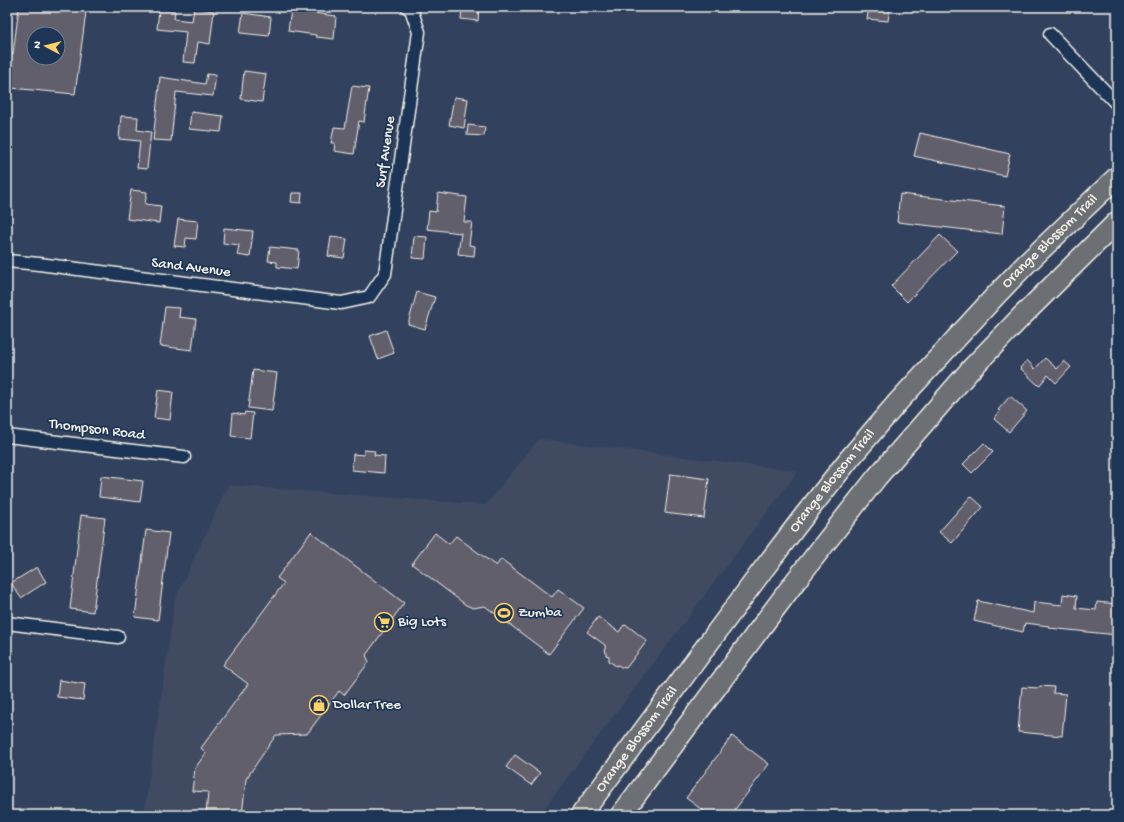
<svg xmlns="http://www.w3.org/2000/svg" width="1124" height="822" font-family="'Gochi Hand',sans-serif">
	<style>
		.built { fill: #404b62 }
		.building { fill: #625f6d; stroke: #f4f1e8; fill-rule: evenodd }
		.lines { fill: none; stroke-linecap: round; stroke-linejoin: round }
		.minor-casing { stroke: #f4f1e8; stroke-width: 15 }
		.primary-casing { stroke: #f4f1e8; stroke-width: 23 }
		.minor { stroke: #1d3557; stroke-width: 12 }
		.primary { stroke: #6c6f75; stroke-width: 20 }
		.labels { text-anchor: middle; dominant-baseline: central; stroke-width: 3.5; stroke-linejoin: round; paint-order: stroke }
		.street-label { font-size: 15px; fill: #f4f1e8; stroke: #1d3557 }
		.poi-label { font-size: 15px; fill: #f4f1e8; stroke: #1d3557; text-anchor: start }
	</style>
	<rect width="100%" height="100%" fill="#32425e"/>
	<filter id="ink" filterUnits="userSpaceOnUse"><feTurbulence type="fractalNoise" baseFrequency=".025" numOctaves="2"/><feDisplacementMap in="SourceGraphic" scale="8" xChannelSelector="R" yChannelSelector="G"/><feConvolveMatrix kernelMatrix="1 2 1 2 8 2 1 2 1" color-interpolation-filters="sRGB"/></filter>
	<g filter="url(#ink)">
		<path class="built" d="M539 439 798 471 539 815H144L175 600 228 485 486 505Z"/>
		<path class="building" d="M19 7H49L86 12 75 94 11 88 7 82V67L8 54H13ZM34 34H58V58H34Z
			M462 7H479L478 21 461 19Z
			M869 7H890L888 21 867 19Z
			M194 8 214 11 210 44 198 42 195 63 183 62 186 32 157 29 159 9 175 11 174 19 192 21Z
			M291 10 336 16 334 39 316 37V35L288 31Z
			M243 13 271 17 269 36 240 33Z
			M244 71 266 74 262 102 241 99Z
			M207 74 216 75 213 96 176 92 171 141 153 140 160 77 205 84Z
			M352 86 369 88 364 122 359 121 354 154 334 151 335 143H331L334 127 345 128Z
			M454 97 468 99 464 128 449 125Z
			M191 112 223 116 221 132 189 129Z
			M121 116 138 117 137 130 151 132 147 169 137 168 140 141 119 139Z
			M468 125 485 127 484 136 467 135Z
			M920 133 1010 154 1005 176 914 156Z
			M131 190 147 192 145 204 161 206 159 223 127 219Z
			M292 193H302L301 203 291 202Z
			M438 193 467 197 464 222H472L469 245 475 246 474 256 458 254 461 233 427 229 429 211 436 212Z
			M900 194 1005 206 1002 234 897 222Z
			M178 219 198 221 196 239 186 238 185 247 174 246Z
			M224 228 253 231 250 257 237 255 239 245 223 243Z
			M940 235 957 251 907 302 891 286Z
			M414 236 427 237 425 259 412 258Z
			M331 237 347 239 344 258 328 256Z
			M270 247 299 250 297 269 277 267V262L268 261Z
			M417 292 435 297 425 329 408 324Z
			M165 307 180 308 179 317 196 319 192 350 160 346Z
			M386 330 394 353 378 359 370 336Z
			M1045 358 1057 369 1064 361 1071 367 1056 383 1048 375 1039 386 1020 368 1027 360 1035 369Z
			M253 370 277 373 272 411 248 408Z
			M158 390 173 392 170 420 154 418Z
			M1010 396 1027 411 1009 432 994 419 1000 411 998 410Z
			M245 412 253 413 250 438 231 436 233 413 244 415Z
			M984 443 993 452 972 473 963 464Z
			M364 450 375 451 374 455 385 456 384 473 352 470 353 454 364 455Z
			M670 474 709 479 704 518 665 513Z
			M101 476 143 481 140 502 99 497Z
			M971 496 983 507 952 543 939 532Z
			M81 515 105 518 93 612 70 609Z
			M146 530 169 533 158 620 135 617Z
			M311 532 404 603 366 655 369 662 344 695 339 691 307 734 276 735 246 779 242 815H206L208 792 192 791 195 768 206 753 201 748 248 684 223 665 284 583 277 578Z
			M435 533 449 544 456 536 496 566 501 559 552 597 558 589 584 608 549 654 485 606 473 608 466 605 412 564Z
			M37 567 46 582 21 598 11 583Z
			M1063 594 1077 596 1076 608 1096 610 1097 602 1117 604V635L1049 628V626L1025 623 1023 632 974 621 978 601 1033 613 1034 602 1062 605Z
			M598 617 619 632 624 625 628 626 647 641 626 668 621 667 618 665 616 666 609 661V656L606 655 605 645 587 632Z
			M59 680 85 684 83 700 57 697Z
			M1040 686 1054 687 1053 693 1066 694 1062 736 1018 732 1022 687 1039 688Z
			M732 736 769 764 731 815H709L686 798Z
			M515 755 540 773 531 785 506 767Z"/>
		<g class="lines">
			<defs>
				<path id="minor" d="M1050 34 1117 104
					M7 261 39 264 341 303 369 297 385 274 419 32 411 9 407 7
					M7 436 184 457
					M7 623 118 637"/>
				<g id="primary">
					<path id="s1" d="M581 815 759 575 804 516 850 458 897 403 998 293 1026 264 1117 177"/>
					<path d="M621 815 797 579 877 477 971 369 1022 316 1117 222"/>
				</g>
			</defs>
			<use href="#minor" class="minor-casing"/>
			<use href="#primary" class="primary-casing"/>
			<use href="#minor" class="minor"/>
			<use href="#primary" class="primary"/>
		</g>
	</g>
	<defs>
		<symbol id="stadium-ring" viewBox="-11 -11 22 22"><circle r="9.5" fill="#1d3557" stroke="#ffd166" stroke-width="1.5"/><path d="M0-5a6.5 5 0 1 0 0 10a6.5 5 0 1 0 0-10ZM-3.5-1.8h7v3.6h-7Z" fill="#ffd166"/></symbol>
		<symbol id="supermarket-ring" viewBox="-11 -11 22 22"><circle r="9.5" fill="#1d3557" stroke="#ffd166" stroke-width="1.5"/><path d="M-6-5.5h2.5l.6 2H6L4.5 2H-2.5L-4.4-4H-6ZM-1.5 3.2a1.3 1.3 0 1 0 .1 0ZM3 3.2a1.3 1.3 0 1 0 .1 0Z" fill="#ffd166"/></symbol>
		<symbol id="shop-ring" viewBox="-11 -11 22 22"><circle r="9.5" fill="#1d3557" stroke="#ffd166" stroke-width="1.5"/><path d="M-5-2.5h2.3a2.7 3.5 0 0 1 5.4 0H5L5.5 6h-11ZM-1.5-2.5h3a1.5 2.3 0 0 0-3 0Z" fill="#ffd166"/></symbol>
	</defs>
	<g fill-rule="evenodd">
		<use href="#stadium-ring" x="493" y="602" width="22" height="22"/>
		<use href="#supermarket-ring" x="373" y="611" width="22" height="22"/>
		<use href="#shop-ring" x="308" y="694" width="22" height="22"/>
	</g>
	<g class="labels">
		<g class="street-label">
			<text transform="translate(386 152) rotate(-82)">Surf Avenue</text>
			<text stroke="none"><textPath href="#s1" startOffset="742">Orange Blossom Trail</textPath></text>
			<text transform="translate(191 268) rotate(7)">Sand Avenue</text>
			<text transform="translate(97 430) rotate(7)">Thompson Road</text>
			<text stroke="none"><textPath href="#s1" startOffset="418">Orange Blossom Trail</textPath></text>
			<text stroke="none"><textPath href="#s1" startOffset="94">Orange Blossom Trail</textPath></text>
		</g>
		<g class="poi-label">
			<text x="518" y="613">Zumba</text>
			<text x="398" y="622">Big Lots</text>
			<text x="333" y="705">Dollar Tree</text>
		</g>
	</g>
	<rect width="1124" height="822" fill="none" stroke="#1d3557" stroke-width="24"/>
	<rect x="12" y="12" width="1100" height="798" fill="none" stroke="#f4f1e8" stroke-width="1.5" filter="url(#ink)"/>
	<g transform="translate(46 46) rotate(277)"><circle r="19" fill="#1d3557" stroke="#738091"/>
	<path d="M0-3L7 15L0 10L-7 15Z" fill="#ffd166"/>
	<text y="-6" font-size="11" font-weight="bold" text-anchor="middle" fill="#f4f1e8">N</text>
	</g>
</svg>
